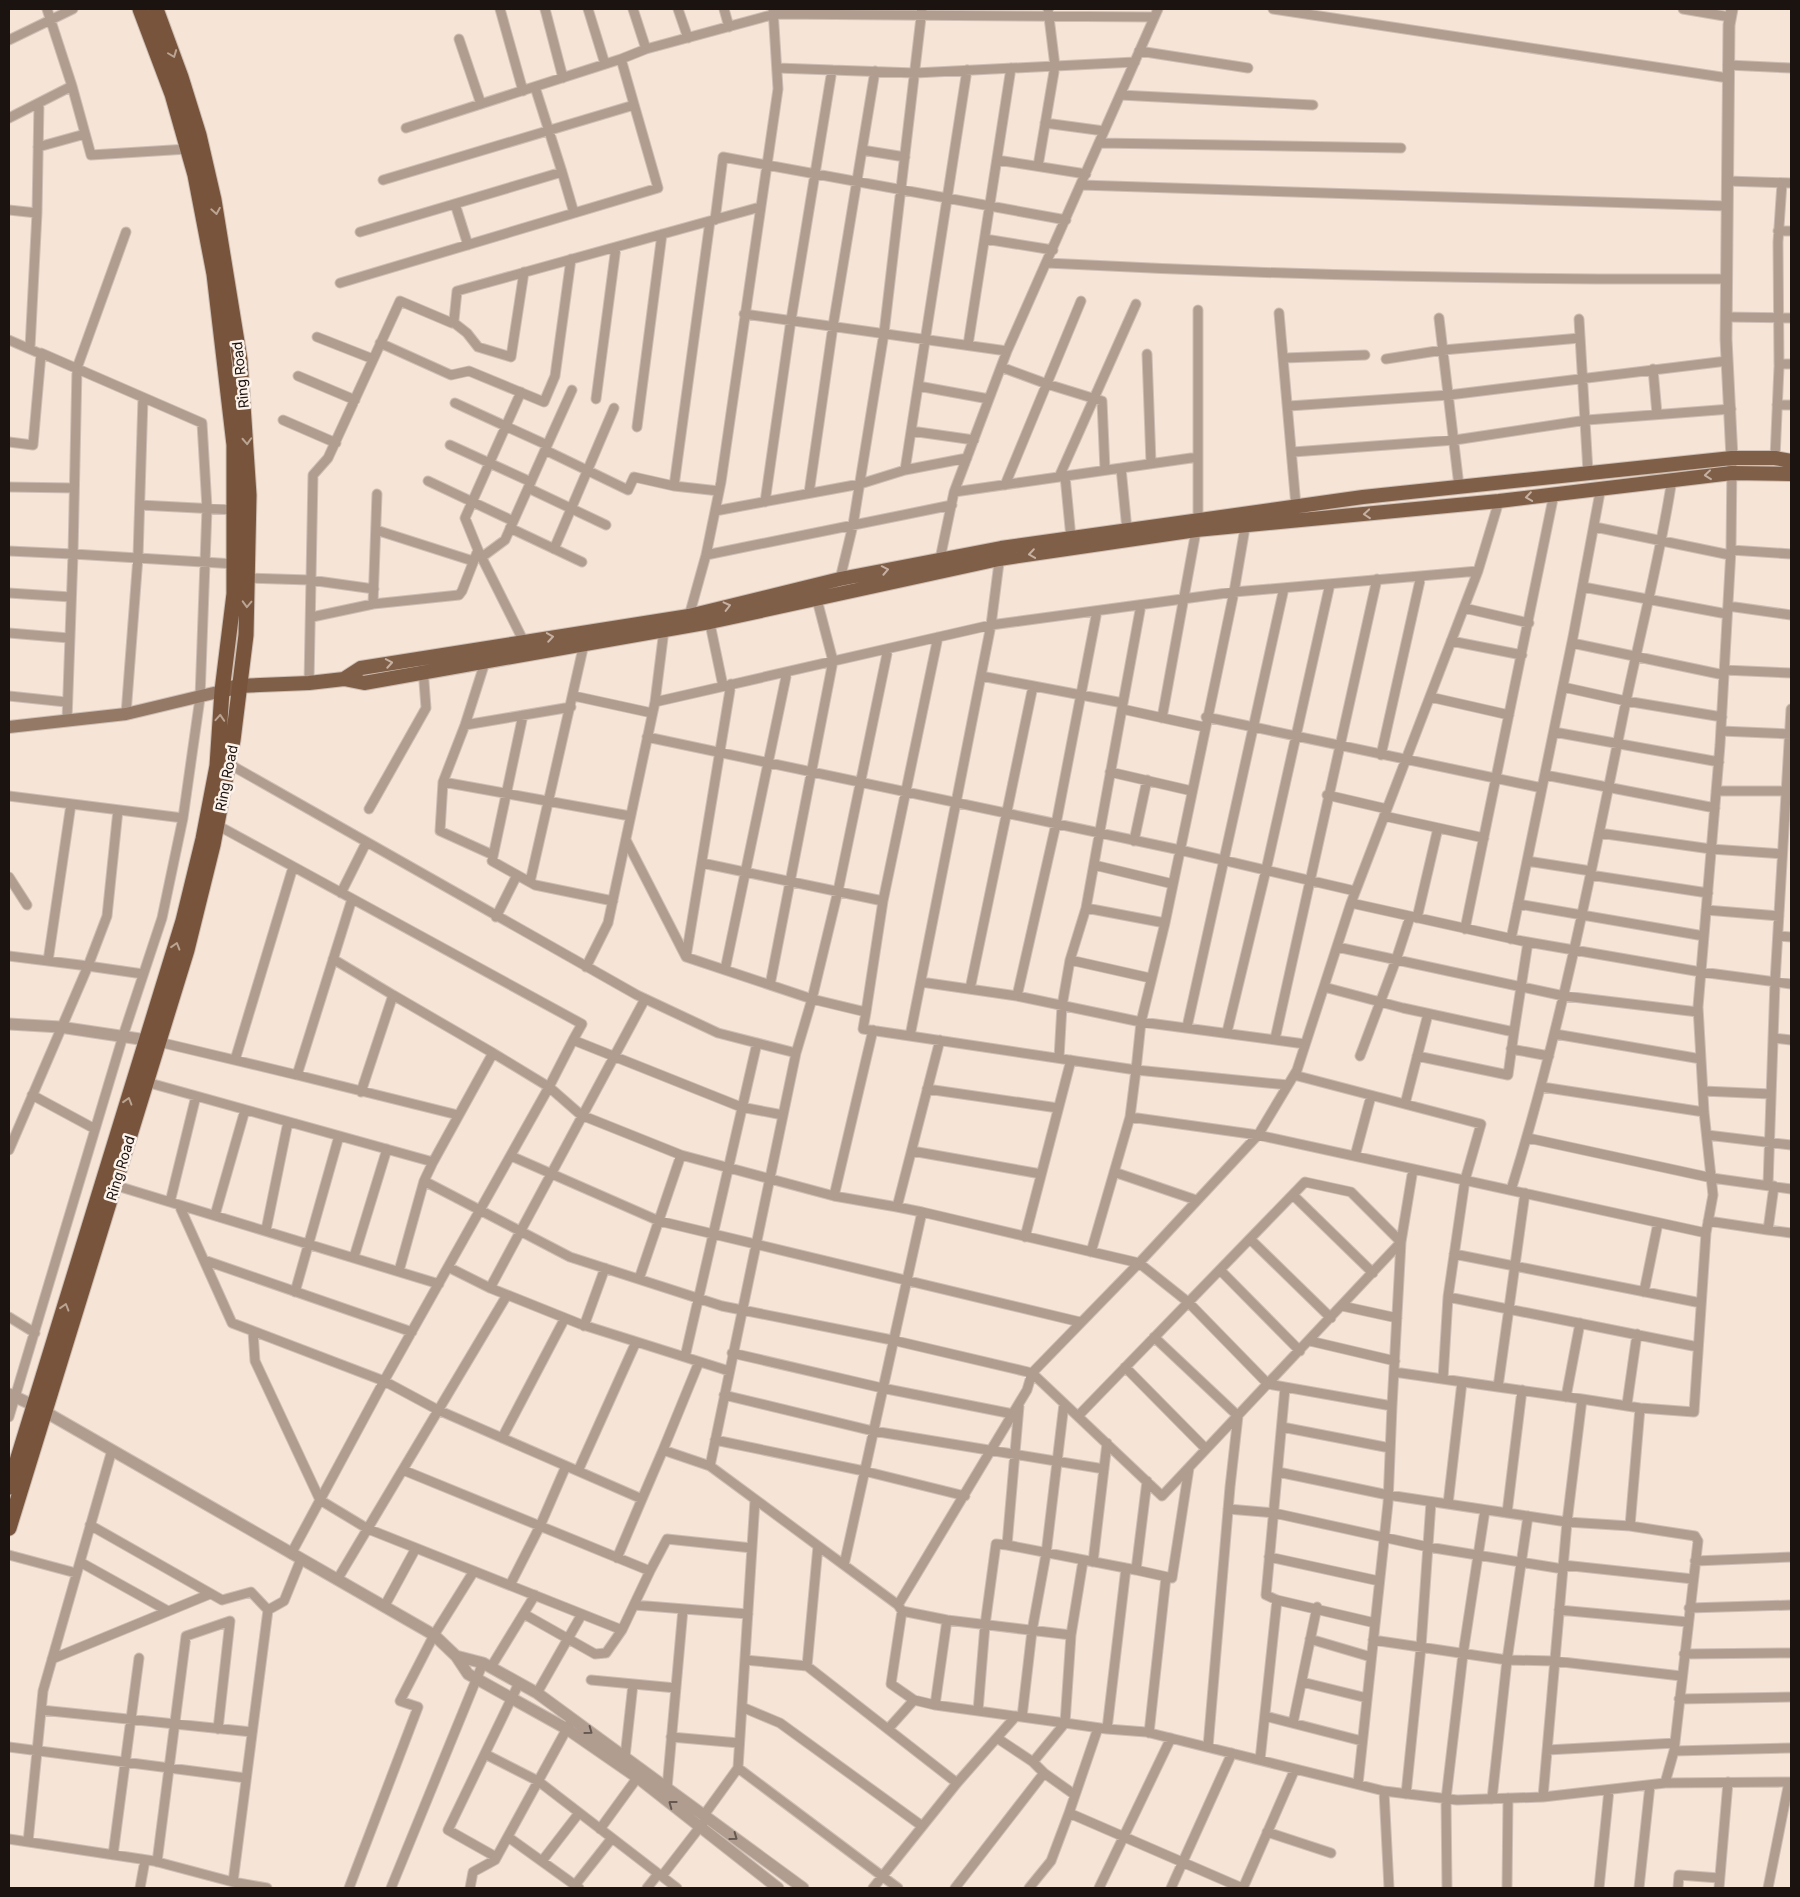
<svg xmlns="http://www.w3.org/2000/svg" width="1800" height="1897" font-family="Inter,sans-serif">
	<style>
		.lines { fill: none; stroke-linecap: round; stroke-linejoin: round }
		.minor-casing { stroke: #cebeb3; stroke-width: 11 }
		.tertiary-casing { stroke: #cebeb3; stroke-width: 13 }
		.secondary-casing { stroke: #cebeb3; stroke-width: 14 }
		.primary-casing { stroke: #cebeb3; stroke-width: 16 }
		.trunk-casing { stroke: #cebeb3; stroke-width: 17 }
		.minor { stroke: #b09d90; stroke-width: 9 }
		.tertiary { stroke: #b09d90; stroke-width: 11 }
		.secondary { stroke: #947966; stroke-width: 12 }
		.primary { stroke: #805f48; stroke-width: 14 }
		.trunk { stroke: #77543b; stroke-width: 15 }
		.oneway { stroke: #baa493 }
		.oneway2 { stroke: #c5b0a2 }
		.oneway3 { stroke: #655850 }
		.labels { text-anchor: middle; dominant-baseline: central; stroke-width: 5; stroke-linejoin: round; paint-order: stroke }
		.street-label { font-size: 14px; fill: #1a130f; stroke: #fef3eb }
	</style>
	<rect width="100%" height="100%" fill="#f6e4d7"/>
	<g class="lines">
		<defs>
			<path id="minor" d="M500 9 523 91
				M545 9 563 78
				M588 9 605 64
				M678 9 688 38
				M724 9 729 27
				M1273 9 1728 78
				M1683 9 1730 17
				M459 39 481 104
				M9 40 73 9
				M646 49 775 14 1154 17
				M1139 51 1248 68
				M1728 65 1791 68
				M777 68 915 73 1135 62
				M72 86 91 155 188 149
				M535 87 562 172
				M1120 95 1313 105
				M9 118 72 86 47 9
				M1045 123 1104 131
				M406 128 621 59 646 49 633 9
				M1099 143 1401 148
				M38 147 85 134
				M862 150 905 157
				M997 160 1086 174
				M1038 166 1055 66 1048 9
				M383 180 634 105
				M1727 181 1791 183
				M1081 185 1727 206
				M455 204 468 245
				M9 210 37 213 39 103
				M715 220 723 157 1066 220
				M1778 231H1791
				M126 232 77 368 73 554 235 564
				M360 232 562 172 574 213
				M985 239 1053 250
				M1047 263C1273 275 1499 280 1726 279
				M340 283 658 188 621 59
				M1279 313 1296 506
				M744 314 1007 351
				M1727 317 1791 318
				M1439 318 1459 486
				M1579 319 1588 472
				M453 322 467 333 478 347 511 357 524 272
				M317 337 373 359
				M9 340 41 354 33 445 9 442
				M380 343 451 375 469 371 544 402 555 376 571 259
				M968 345 1011 68
				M30 348 37 213
				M1147 354 1151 463
				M1284 358 1365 355
				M1386 359 1443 350 1580 338
				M1779 365 1778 242 1782 183
				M1001 367 1047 384 1102 401 1105 470
				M1653 369 1657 414
				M298 376 355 400
				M918 386 989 399
				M572 390 545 450 628 490 634 477 674 486 719 491
				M521 392 465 518 478 550 524 642
				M596 399 616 247
				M455 403 547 445
				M1777 405H1791
				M1289 406 1449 395 1727 361
				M283 420 336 443
				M637 427 662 234
				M911 431 974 440
				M450 445 531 482
				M1293 452 1455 440 1587 420 1731 409
				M1198 457V310
				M1775 458 1779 367 1782 364H1791
				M1121 468 1127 530
				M905 470 967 458
				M1065 476 1071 538
				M1059 477 1136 304
				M428 481 513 521
				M1005 485 1081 301
				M674 486 710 221
				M9 487 74 488
				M528 488 606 525
				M954 492 1198 457V520L1162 718
				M809 493 833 326 875 71
				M765 502 791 320 832 70
				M140 505 235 510
				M715 511 860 484 905 470 967 70
				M1595 527 1730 555
				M510 528 582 562
				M376 530 473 561
				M554 549 614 408
				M1731 550 1791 554
				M9 551 73 554 67 720
				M706 555 952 505
				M1000 555 991 625 910 1036 1136 1070 1141 1022 1165 923 1234 592 1246 522
				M482 557 505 540 545 450
				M940 559 954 492 1007 351 1158 9
				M248 578 310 580 374 589
				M840 579 853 525 884 333 922 9
				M1583 587 1727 614
				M9 593 71 597
				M373 604 377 494
				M1728 606 1791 615
				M1464 608 1529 623
				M689 616 706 555 721 482 778 89 773 9
				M312 617 373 604 459 595 462 591 478 550
				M709 619 723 686
				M9 633 69 638
				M1451 641 1522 655
				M1572 643 1724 675
				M486 659 465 725 443 782 630 816
				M1724 670 1791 673
				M981 676 1123 703 1141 605
				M309 683 313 475 328 458 400 301 452 323 454 320 457 291 760 207
				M1563 687 1626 701 1722 717
				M9 696 66 702
				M574 696 652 713
				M1430 697 1509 715
				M655 702 991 625 1234 592 1478 571
				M1122 709 1204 727
				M126 714 138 557 143 398
				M523 715 492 861 535 885 613 901
				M1206 717 1542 788
				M465 725 571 707
				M1721 731 1791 734
				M1554 732 1719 762
				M647 737 1180 850 1355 891
				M1381 755 1421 576
				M229 764 637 995 718 1033 796 1053 812 999 866 1012 863 1029 910 1036
				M1110 772 1192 791
				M1545 775 1715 808
				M443 782 440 831 493 855
				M1716 791H1791
				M1327 795 1387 809
				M9 796 183 818
				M369 809 426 708 423 668
				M1384 816 1484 838
				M217 825 582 1024 573 1040 741 1107 783 1115
				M1599 833 1711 849 1782 854
				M626 840 686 957 812 999 838 891 888 649
				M1134 841 1147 780
				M1527 861 1591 871
				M702 863 883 901 866 1012
				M1094 865 1173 884
				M1590 875 1708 893
				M9 877 27 905
				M530 882 584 644
				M341 893 366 843
				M352 899 297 1075 458 1115
				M883 901 938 637
				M1351 903 1522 941 1701 972 1791 984
				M1518 904 1704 936
				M1086 908 1165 923
				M1706 910 1779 916
				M496 917 517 875
				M1417 918 1438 828
				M1465 929 1554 494
				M1778 936 1791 937
				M1511 939 1573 637 1601 487
				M1337 947 1564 996 1698 1012
				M9 956 88 966 107 916 118 810
				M686 957 731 684
				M333 959 393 995
				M1070 960 1150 978
				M48 961 71 804
				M586 967 608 923 655 702 664 630
				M725 970 787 672
				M921 982 1017 996 1056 824 1097 611
				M770 985 833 661 816 596
				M1324 987 1403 1008 1514 1032 1528 942
				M970 989 1033 686
				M1017 996 1141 1022 1305 1044
				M645 999 490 1288 580 1324 729 1371
				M1187 1027 1284 588
				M1227 1032 1266 870 1330 584
				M1555 1034 1701 1059
				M1773 1038 1791 1040
				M1275 1039 1377 579
				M159 1042 297 1075
				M1511 1049 1549 1056
				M796 1053 710 1466 898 1605 902 1611 947 1620 1071 1635 1065 1723 1107 1729 1146 1732 1384 1791 1389 1888
				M1360 1056 1396 960 1410 917
				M1417 1056 1508 1075 1514 1032
				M1059 1058 1062 1006 1070 960 1086 908 1123 703
				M235 1060 293 867
				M1294 1075 1481 1124 1465 1180 1448 1297 1698 1347
				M146 1082 433 1162 424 1181 570 1257 722 1306 892 1340 1032 1373 1139 1263 1258 1135 1297 1070 1351 903 1478 571 1499 501
				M1542 1087 1704 1112
				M927 1089 1058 1108
				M1703 1091 1771 1094
				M361 1092 393 995 493 1053
				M32 1095 95 1129
				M1405 1104 1428 1014
				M1130 1117 1258 1135 1706 1233 1713 1195 1704 1112 1698 1007 1720 745 1731 550 1732 458
				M1707 1135 1791 1145
				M1528 1138 1712 1178 1791 1189
				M9 1150 88 966 143 974
				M912 1151 1041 1174
				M511 1156 659 1221 1080 1322
				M1355 1156 1371 1096
				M433 1162 493 1053 549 1087 573 1040
				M1114 1172 1196 1200
				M114 1185 439 1284
				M1768 1185 1775 982 1791 709
				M1774 1186 1768 1230 1791 1233
				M1511 1190C1559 1035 1591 875 1623 716 1639 637 1660 559 1672 479
				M1525 1193 1498 1387 1582 1399
				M1293 1195 1373 1273
				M834 1196 897 1207
				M170 1202 196 1096
				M179 1205 232 1323 384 1381 438 1410 642 1499 663 1450 710 1466
				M922 1212 1139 1263 1188 1302 1268 1384 1392 1406 1401 1242 1351 1192 1305 1182C1229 1260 1153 1338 1078 1416
				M215 1215 245 1110
				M1708 1221 1768 1230
				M266 1230 288 1122
				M1025 1237 1071 1060
				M1250 1239 1331 1318
				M1091 1252 1130 1117 1136 1070 1288 1085
				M1454 1254 1701 1303
				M354 1257 387 1149
				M204 1260 412 1332
				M448 1267 490 1288
				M1220 1270 1300 1351
				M399 1271 424 1181
				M639 1279 681 1155
				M295 1292 339 1136
				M1644 1292 1658 1223
				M1342 1306 1397 1318
				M9 1317 35 1333
				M584 1326 605 1268
				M253 1331 255 1361 320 1500 368 1529 622 1630 650 1571
				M1154 1337 1238 1416 1230 1487 1208 1747
				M1310 1341 1395 1361
				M732 1353 882 1388 1013 1414
				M685 1357 757 1043
				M1125 1367 1206 1449
				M1394 1372 1498 1387
				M1443 1379 1448 1297
				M724 1395 873 1431 1104 1469
				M1566 1397 1580 1323
				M1627 1404 1637 1334
				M1019 1406 1007 1545 1136 1570 1147 1481
				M9 1417 123 1036 162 918 183 818 200 698 207 508 202 423 41 353
				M1282 1427 1390 1448
				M502 1438 565 1318
				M715 1440 864 1471 965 1496
				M663 1450 699 1362
				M403 1470 650 1571 667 1539 752 1548
				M578 1471 636 1342
				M1278 1472 1388 1495 1567 1522 1582 1399 1640 1408 1694 1412 1706 1233
				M1448 1504 1462 1382
				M1228 1509 1274 1513 1428 1547 1563 1569
				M1507 1513 1522 1390
				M90 1525 222 1600 251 1592 268 1610
				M1630 1526 1640 1408
				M291 1554 384 1381 549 1087 581 1115 681 1155 834 1196 873 1030
				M9 1555 76 1573
				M1269 1557 1379 1581
				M617 1558 642 1499
				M1695 1561 1791 1557
				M80 1562 168 1611
				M1093 1562 1107 1443
				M844 1565 922 1212 897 1207 940 1040
				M1563 1565 1693 1579
				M1136 1570 1172 1578 1189 1468
				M337 1580 507 1295
				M510 1585 540 1526 566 1466
				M1277 1600 1375 1623
				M634 1605 748 1614
				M898 1605 1027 1390 1032 1373 1162 1496 1401 1242 1413 1169
				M384 1607 416 1548
				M1689 1608 1791 1605
				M1559 1610 1688 1622
				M902 1611 891 1684 914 1700
				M524 1614 595 1654 606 1653 622 1630
				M1071 1635 1083 1561
				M1310 1639 1371 1657
				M1373 1640 1507 1660 1554 1661 1681 1676
				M1684 1654 1791 1653
				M52 1659 210 1594
				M745 1660 807 1666 957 1783 873 1888
				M807 1666 818 1546
				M491 1667 535 1595
				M591 1680 676 1688
				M1302 1682 1367 1698
				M537 1693 582 1614
				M1679 1699 1791 1697
				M935 1705 947 1620
				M742 1707 780 1723 922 1826
				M41 1710 252 1732
				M978 1711 985 1625 996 1544 1007 1545
				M1265 1716 1362 1741
				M1022 1717 1032 1631 1046 1554 1064 1404
				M1293 1723 1317 1607
				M1098 1728 1069 1813 1242 1888
				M888 1729 914 1700 935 1705 1065 1723
				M1107 1729 1126 1568
				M1149 1733 1166 1577
				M671 1737 739 1743
				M997 1738 1033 1762
				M9 1747 246 1778
				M1547 1750 1675 1743
				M1674 1751 1791 1748
				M485 1754 538 1781 677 1888
				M625 1757 633 1684
				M1260 1760 1277 1600 1266 1595 1285 1388
				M738 1768 898 1888
				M1044 1773 1075 1795
				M957 1783 1016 1716
				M1665 1783 1791 1782
				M1358 1784 1388 1503 1392 1406
				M667 1788 683 1609
				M1384 1791 1457 1800 1543 1797 1567 1522 1630 1526 1695 1536 1698 1541 1674 1751 1665 1783 1543 1797
				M1406 1794 1421 1647 1431 1502
				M1492 1799 1507 1660 1528 1516
				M704 1815 738 1768 755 1500
				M600 1829 640 1774
				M1267 1832 1331 1853
				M508 1837 579 1888
				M9 1839 154 1861 233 1882
				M28 1842 43 1691 112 1450
				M113 1855 139 1658
				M496 1857 448 1830 519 1683
				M542 1861 579 1813
				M157 1862 186 1636 230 1621 218 1729
				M662 1876 703 1823
				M575 1885 612 1838
				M140 1888 145 1860
				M267 1888 233 1882 268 1610 284 1601 301 1559
				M349 1888 418 1707 400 1701 434 1635 474 1571
				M391 1888 483 1663
				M470 1888 473 1872 495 1860 570 1723
				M647 1888 658 1874
				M955 1888 1044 1773 1033 1762 1065 1723
				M1029 1888 1051 1861 1069 1813
				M1099 1888 1171 1738
				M1171 1888 1232 1753
				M1243 1888 1295 1769
				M1447 1888 1446 1799 1463 1654 1485 1510
				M1507 1888 1508 1798
				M1599 1888 1609 1790
				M1639 1888 1650 1785
				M1678 1888 1679 1875 1719 1878
				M1719 1888 1728 1782
				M1768 1888 1789 1782"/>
			<path id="tertiary" d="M1732 9 1729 25 1726 339 1732 458
				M9 1024 60 1027 153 1041
				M9 1394 35 1406 434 1635 456 1656 468 1674 567 1729 638 1778 778 1888
				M456 1656 483 1663 537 1693 803 1888"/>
			<path id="secondary" d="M9 727 126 714 222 691"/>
			<path id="primary" d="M344 679 361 668 689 616 840 579 1001 548 1363 497 1732 458H1775L1791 461
				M222 691 238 686 309 683 344 679 364 683 710 622 999 559 1196 530 1499 501 1732 473 1791 474"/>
			<path id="trunk" d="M9 1487 183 921 203 839 217 766 222 691 234 594V445L214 274 195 175 172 94 140 9
				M9 1528 187 950 213 845 233 740 246 635 249 495 240 360 214 200 199 135 181 77 156 9"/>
		</defs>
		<use href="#minor" class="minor-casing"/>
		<use href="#tertiary" class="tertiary-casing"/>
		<use href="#secondary" class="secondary-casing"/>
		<use href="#primary" class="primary-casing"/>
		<use href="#trunk" class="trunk-casing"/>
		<use href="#minor" class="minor"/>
		<use href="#tertiary" class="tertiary"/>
		<use href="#secondary" class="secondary"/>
		<use href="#primary" class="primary"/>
		<use href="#trunk" class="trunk"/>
	</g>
	<defs><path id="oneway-chevron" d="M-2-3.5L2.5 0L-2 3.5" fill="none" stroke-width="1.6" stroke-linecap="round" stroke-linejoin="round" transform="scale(1.25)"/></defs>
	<g class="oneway">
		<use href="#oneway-chevron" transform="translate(173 54) rotate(69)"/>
		<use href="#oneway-chevron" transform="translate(216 211) rotate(80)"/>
		<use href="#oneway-chevron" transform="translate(247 441) rotate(87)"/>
		<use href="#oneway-chevron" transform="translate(247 604) rotate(92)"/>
		<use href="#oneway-chevron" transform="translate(220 718) rotate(-86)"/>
		<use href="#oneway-chevron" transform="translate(176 946) rotate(-73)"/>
		<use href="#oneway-chevron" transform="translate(128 1101) rotate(-73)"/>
		<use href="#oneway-chevron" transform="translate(65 1307) rotate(-73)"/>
	</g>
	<g class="oneway2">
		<use href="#oneway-chevron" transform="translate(1708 475) rotate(174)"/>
		<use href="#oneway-chevron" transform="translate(1529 497) rotate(172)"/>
		<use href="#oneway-chevron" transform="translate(1367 514) rotate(175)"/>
		<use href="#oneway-chevron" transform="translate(1032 554) rotate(172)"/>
		<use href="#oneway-chevron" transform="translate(885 570) rotate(-11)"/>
		<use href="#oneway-chevron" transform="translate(727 606) rotate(-14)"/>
		<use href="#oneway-chevron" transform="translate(550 637) rotate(-9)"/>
		<use href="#oneway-chevron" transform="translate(389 663) rotate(-10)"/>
	</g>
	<g class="oneway3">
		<use href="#oneway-chevron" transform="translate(589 1731) rotate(36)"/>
		<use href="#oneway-chevron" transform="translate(672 1804) rotate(-143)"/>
		<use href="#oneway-chevron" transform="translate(734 1837) rotate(36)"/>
	</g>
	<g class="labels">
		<g class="street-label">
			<text transform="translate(240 375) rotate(-96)">Ring Road</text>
			<text transform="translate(226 778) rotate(-79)">Ring Road</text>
			<text transform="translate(120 1168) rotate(-73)">Ring Road</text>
		</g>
	</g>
	<rect width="1800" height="1897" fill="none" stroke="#1a130f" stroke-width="20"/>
</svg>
